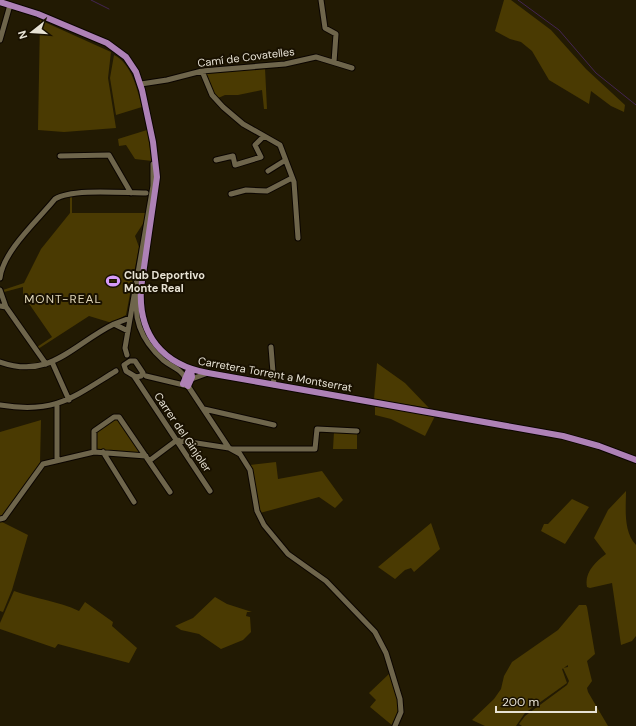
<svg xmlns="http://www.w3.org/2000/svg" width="636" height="726" font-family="'DM Sans',sans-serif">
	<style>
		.green { fill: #4a3a02 }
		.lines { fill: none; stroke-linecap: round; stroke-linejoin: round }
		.stream { stroke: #432552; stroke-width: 1 }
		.minor-casing { stroke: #0b0500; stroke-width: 7 }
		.major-casing { stroke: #0b0500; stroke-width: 8 }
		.minor { stroke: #6e654b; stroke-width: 5 }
		.major { stroke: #ae81b6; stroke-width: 6 }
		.labels { text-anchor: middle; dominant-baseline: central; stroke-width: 4; stroke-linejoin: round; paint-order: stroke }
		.street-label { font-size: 11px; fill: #e7e2d4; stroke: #191100 }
		.poi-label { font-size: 11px; font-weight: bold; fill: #e7e2d4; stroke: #191100; text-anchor: start }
		.neighbourhood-label { font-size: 12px; letter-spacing: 1px; fill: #dfd5b8; stroke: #191100 }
	</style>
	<rect width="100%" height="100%" fill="#221a03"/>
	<path class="green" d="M504 0H511L551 30 586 69 625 105 624 112 611 106 591 91 589 104 549 80 532 51 521 42 510 39 495 31Z
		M40 20 111 52 108 78 116 128 64 132 38 130Z
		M114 55C132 64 137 89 142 107L116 115 110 78Z
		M265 68 267 109H264L262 90 238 95H225L216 99 204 72Z
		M147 130 152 161 135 159 126 145 119 146 118 139Z
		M72 195V213H146L148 216 135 236 139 247 126 315 112 323 89 316 38 349 37 347 52 337 23 295V287L4 292 3 290 24 283 41 249 70 213V196Z
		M377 363 405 383 429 408 374 399Z
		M375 405 435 416 425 436 391 419 375 415Z
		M114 419 119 420 141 453 96 449V432Z
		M41 420 40 463 4 516 0 518V432Z
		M334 432 357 433V449H333Z
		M276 462 278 479 322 471 343 500 335 508 319 497 260 513 250 465Z
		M626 491C626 508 623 531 636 545V636L632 641 621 645 612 583 590 588 587 587C584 573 595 562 606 554L594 538 608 510Z
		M572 499 589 507 565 544 541 531 544 524H548Z
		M0 521 28 535 12 590 3 612 0 611Z
		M431 523 440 549 414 572 411 568 405 570 395 579 378 567Z
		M14 591C36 599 58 601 79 611L85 602 113 622 112 626 137 648 129 663 58 644 55 648 0 629V623Z
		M215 597 227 604 252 612H247L246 616 250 617 251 632 243 640 221 649 199 634 181 630 175 626 193 618Z
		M579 605H586L587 607 595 654 587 661 592 681 587 688 588 692 608 726H522L519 724 525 716 567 685 569 681 563 668 568 667V665L562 669 567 683 525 713 516 726H485L472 720 494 699 501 689 504 676 512 662 558 630Z
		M390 673C397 694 403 704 393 726L370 707 376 700 369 693Z"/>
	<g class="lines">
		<path class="stream" d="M91 0 109 9
			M518 0 559 30 596 73 636 105"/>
		<defs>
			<path id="minor" d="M321 0 325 28 336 34 334 62
				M0 40 10 5
				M202 71 212 95 223 107 243 124 280 145 294 182 298 238
				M141 84 167 80 202 71 285 64 316 57 352 68
				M60 156 109 155 131 193
				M216 160 233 156 235 165 261 157 255 145 264 136
				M268 171 284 161
				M231 194 246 190 267 191 292 178
				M0 278C3 251 38 220 55 199 71 188 125 193 146 193
				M141 288C129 315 142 341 163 360 173 368 180 368 186 379L189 380 208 373
				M0 290 6 307 46 364
				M0 306 6 307
				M128 331 114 324 130 318
				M271 347 274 385
				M127 355 125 348 153 186V164
				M130 361H135L143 373 141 376 136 377 126 371 124 365Z
				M0 362C51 380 73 344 114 324
				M52 362 69 400
				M134 376 210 491
				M146 376 188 386 229 448 240 454 250 470 257 511 264 525 288 554 326 581 375 632 386 653 400 699 401 712 395 726
				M57 404V460
				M0 405C55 414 72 398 116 371
				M204 409 274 425
				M232 449H315L317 429 357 431
				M94 452V431L114 417H119L170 492
				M103 452 134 502
				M149 461 177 440 229 448
				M0 519 4 518 43 464 94 452 146 456"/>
			<path id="major" d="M0 2 38 14 107 43 126 57 136 72 142 90 153 142 157 177 141 288C138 335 163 365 208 373L563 436 599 446 636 460
				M183 384 188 372 191 370
				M188 386 192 377 191 370"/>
		</defs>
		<use href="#minor" class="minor-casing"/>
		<use href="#major" class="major-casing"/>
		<use href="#minor" class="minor"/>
		<use href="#major" class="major"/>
	</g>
	<defs>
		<symbol id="stadium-bare" viewBox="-9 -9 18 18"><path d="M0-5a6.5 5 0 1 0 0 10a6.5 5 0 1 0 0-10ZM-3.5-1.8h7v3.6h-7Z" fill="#d79bf9" stroke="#191100" stroke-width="2.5" paint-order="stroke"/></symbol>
	</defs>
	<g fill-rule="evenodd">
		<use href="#stadium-bare" x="103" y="271" width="20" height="20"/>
	</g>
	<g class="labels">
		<g class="street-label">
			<text transform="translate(246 57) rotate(-7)">Camí de Covatelles</text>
			<text transform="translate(275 374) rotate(10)">Carretera Torrent a Montserrat</text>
			<text transform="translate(183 432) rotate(56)">Carrer del Ginjoler</text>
		</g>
		<g class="poi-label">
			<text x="124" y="275">Club Deportivo<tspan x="124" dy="13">Monte Real</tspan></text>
		</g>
		<g class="neighbourhood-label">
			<text x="63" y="299">MONT-REAL</text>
		</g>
	</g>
	<g transform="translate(32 32) rotate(253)" stroke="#191100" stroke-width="3" paint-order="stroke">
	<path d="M0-3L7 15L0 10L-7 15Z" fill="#e7e2d4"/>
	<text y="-6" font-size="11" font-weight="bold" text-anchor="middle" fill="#e7e2d4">N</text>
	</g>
	<path d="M496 706v6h100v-6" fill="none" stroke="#e7e2d4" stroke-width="2"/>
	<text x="502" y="706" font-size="12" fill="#e7e2d4" stroke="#191100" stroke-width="3" paint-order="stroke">200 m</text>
</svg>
